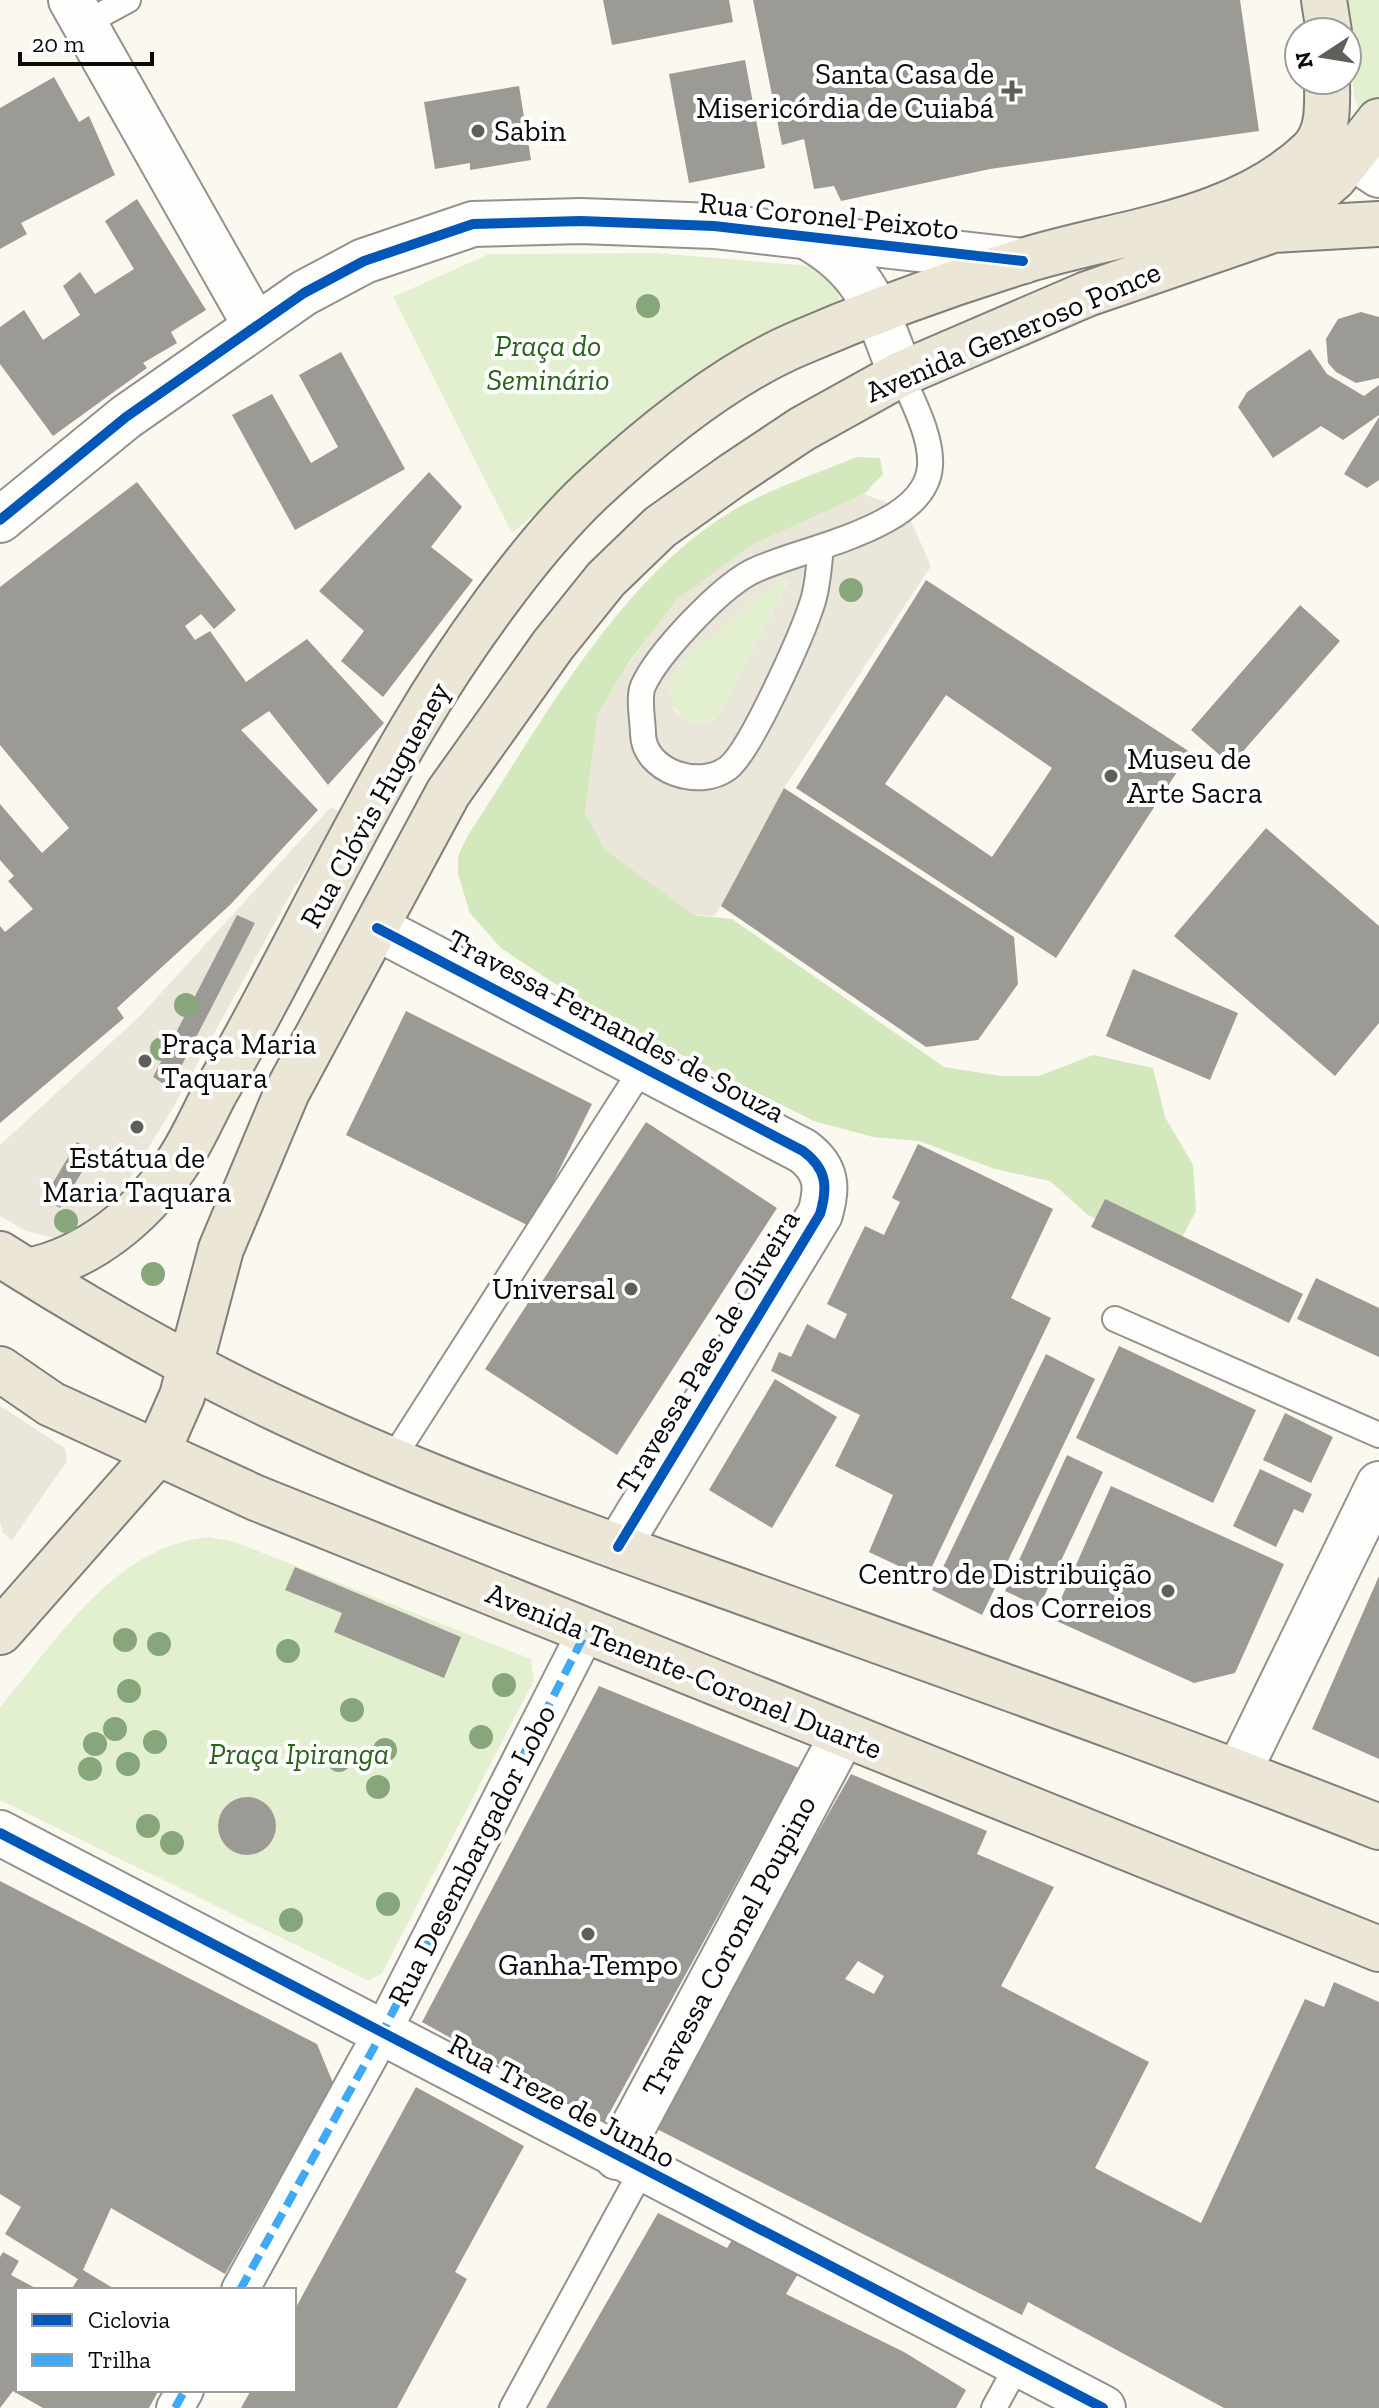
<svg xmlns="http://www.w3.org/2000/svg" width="1379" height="2408" font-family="'Zilla Slab',serif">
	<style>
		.green { fill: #e3f0cf }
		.forest { fill: #d3e8bc }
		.plaza { fill: #eae6da; fill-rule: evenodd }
		.building { fill: #9c9a95; fill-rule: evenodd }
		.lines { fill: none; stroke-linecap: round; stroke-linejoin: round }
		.service-casing { stroke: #93928e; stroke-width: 28 }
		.pedestrian-casing { stroke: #93928e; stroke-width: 40 }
		.minor-casing { stroke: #93928e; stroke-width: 48 }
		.tertiary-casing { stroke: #93928e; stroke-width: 48 }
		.primary-casing { stroke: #807f7b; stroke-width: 48 }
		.service { stroke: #fefefd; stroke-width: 24 }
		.pedestrian { stroke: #fefefd; stroke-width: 36 }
		.minor { stroke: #fefefd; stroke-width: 44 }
		.tertiary { stroke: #fefefd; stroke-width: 44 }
		.primary { stroke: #ece6d7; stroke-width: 44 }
		.quiet { stroke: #3fa9f5; stroke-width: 8; stroke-dasharray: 16 8; stroke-linecap: butt }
		.cycleway-casing { stroke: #fff; stroke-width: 15 }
		.cycleway { stroke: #0057b8; stroke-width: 10 }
		.tree { fill: #88a67b }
		.poi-dot { fill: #5f5e5b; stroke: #fff; stroke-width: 3 }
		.labels { text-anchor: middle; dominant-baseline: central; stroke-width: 8; stroke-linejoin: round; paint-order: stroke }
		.poi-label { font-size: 30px; fill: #0b0b0b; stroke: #fff; text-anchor: end }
		.street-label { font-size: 30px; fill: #0b0b0b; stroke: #fff }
		.park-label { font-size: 30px; font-style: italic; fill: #2b631c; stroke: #fff }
	</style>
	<rect width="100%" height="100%" fill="#faf8ef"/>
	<path class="green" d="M1341 0H1379V97L1367 112 1359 109 1355 100Z
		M657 253 820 267 839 290V306L566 489 512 533 393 297 489 254Z
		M782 577 788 580 722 710 709 722 690 723C680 715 667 704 669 689 674 654 754 600 782 577Z
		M209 1537 235 1542 531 1659 534 1680 382 1973 369 1981 0 1800V1707C58 1640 114 1546 209 1537Z"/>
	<path class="forest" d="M857 457 880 458 883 474 864 494 752 545 676 601 629 662 598 714 585 813 693 915 732 919 944 1067 1001 1076H1039L1093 1055 1153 1068 1165 1117 1193 1165 1196 1211 1180 1241 1141 1242 1088 1215 1050 1181 995 1169 919 1141 873 1137 814 1121 673 1051 557 985 501 948 470 913 458 874V856L468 835C538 729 611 592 718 520 759 492 811 476 857 457Z"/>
	<path class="plaza" d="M864 494 906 510 931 566 784 788 721 906 714 916 693 915 604 849 585 813 598 714 627 666 676 600 752 545ZM782 577 788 581 722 710 710 722 690 723 674 710 668 690 680 664Z
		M331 807 341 813 293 890 174 1106 112 1207 103 1216 59 1239 26 1231 0 1216V1145L140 1016Z
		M0 1406 65 1448 67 1461 12 1540 3 1533 0 1522Z"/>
	<path class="building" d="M603 0H729L733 22 612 45Z
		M753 0H1240L1259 131 990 169 841 201 834 186 814 189 804 139 782 145Z
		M745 60 765 168 689 183 669 74Z
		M54 77 79 122 89 116 115 175 21 223 27 234 0 249V108Z
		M519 86 531 160 470 170V163L435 169 424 102Z
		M137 199 206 310 171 332 177 343 143 363 147 368 53 436 0 364V327L24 310 43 340 80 315 63 286 80 272 95 294 134 269 105 221Z
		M1361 312 1379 317V378L1356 383 1336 372 1328 363 1326 339 1338 319Z
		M1310 349 1327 374 1364 396 1379 385V415L1343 440 1321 426 1273 458 1238 407 1247 392Z
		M341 352 405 469 295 530 232 415 272 394 311 463 338 447 299 375Z
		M1379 417V480L1367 488 1344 474Z
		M429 472 462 507 431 547 473 580 383 697 341 661 364 631 319 591Z
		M137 482 236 610 214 629 201 614 185 626 195 640 210 631 246 682 307 639 384 723 328 785 269 711 241 730 318 810 231 904 117 1008 124 1018 0 1123V926L5 932 33 909 8 881 14 876 0 860V804L42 853 69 828 0 745V587Z
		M926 580 1190 752 1056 958 796 788ZM946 695 1052 768 992 857 885 784Z
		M1300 605 1340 641 1231 765 1191 730Z
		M784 788 1014 937 1018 984 978 1040 926 1047 721 906Z
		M1266 828 1379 926V1023L1335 1076 1174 936Z
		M237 915 255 923 170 1088 153 1077Z
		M1133 969 1238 1013 1210 1080 1106 1036Z
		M406 1011 592 1104 531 1227 346 1135Z
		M646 1122 777 1208 617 1455 485 1369Z
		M77 1142 94 1152 60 1208 44 1198Z
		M918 1144 1053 1209 1011 1298 1051 1318 926 1579 869 1552 893 1495 835 1466 860 1415 771 1371 779 1352 791 1357 807 1324 835 1339 847 1314 827 1304 865 1226 884 1235 900 1202 892 1198Z
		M1105 1199 1303 1294 1289 1323 1091 1227Z
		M1316 1278 1379 1308V1357L1297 1319Z
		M1119 1346 1256 1410 1213 1503 1076 1438Z
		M1046 1354 1095 1379 982 1615 932 1590Z
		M775 1379 837 1417 772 1528 709 1490Z
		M1285 1413 1333 1437 1311 1483 1263 1460Z
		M1067 1455 1103 1472 1039 1607 1005 1591Z
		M1260 1469 1312 1494 1303 1513 1294 1509 1276 1547 1233 1526Z
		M1111 1486 1284 1564 1235 1673 1194 1683 1052 1619Z
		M295 1567 461 1637 444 1678 334 1632 342 1613 285 1590Z
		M1379 1576V1759L1312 1729Z
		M599 1686 799 1768 604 2123 422 2022Z
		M851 1774 987 1831 977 1854 1054 1887 1001 1986 1149 2062 1095 2168 1201 2223 1305 1999 1324 2007 1334 1982 1379 2002V2408H1224L1028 2302 1022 2315 651 2126ZM858 1961 884 1976 874 1994 845 1979Z
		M218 1826a29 29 0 1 1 58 0a29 29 0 1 1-58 0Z
		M0 1881 317 2044 333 2083 225 2274 111 2208 83 2270 116 2290H71L78 2279 5 2234 21 2207 0 2194Z
		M416 2087 524 2146 455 2272 467 2279 397 2408H241L251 2390H294V2311Z
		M658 2213 727 2248 735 2235 799 2272 786 2294 904 2352 966 2390 956 2408H546Z
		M3 2252 19 2261 11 2275 39 2290H18V2390H159L149 2408H43L13 2391 0 2408V2257Z"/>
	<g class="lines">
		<defs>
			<path id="service" d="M84 24 128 0
				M821 547C819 565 818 584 813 601 803 633 751 750 728 768 699 790 644 771 643 734 643 721 638 698 643 686 658 653 719 589 751 572 798 548 926 530 930 466 932 436 912 400 901 374
				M1115 1319 1379 1435
				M393 1458 643 1067
				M512 2408 642 2170
				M994 2408 1018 2364"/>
			<path id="pedestrian" d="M240 2290 382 2033 587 1630
				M175 2408 185 2390"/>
			<path id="minor" d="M71 0 255 325
				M1352 157 1379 175
				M809 238C870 273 876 312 901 374
				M0 520 126 417 304 293 364 261 473 224 581 221 714 226 1023 261
				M377 928 803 1151C827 1169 828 1187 820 1214L618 1547
				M1239 1771 1379 1484
				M617 2157 842 1736"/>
			<path id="tertiary" d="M0 1833 1103 2408"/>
			<path id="primary" d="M1324 0 1329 32
				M1273 230 1379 224
				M0 1254C61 1293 124 1330 188 1364 371 1462 571 1530 765 1600 970 1674 1176 1747 1379 1827
				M27 1271C89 1259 140 1216 176 1165 192 1142 203 1115 216 1091 285 972 342 847 412 729 456 654 529 549 592 490 650 436 725 375 797 344 871 312 948 284 1026 260 1121 231 1236 223 1311 151 1330 132 1327 104 1327 80
				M0 1369 51 1404 256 1498 1379 1949
				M0 1632 156 1455 182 1396 221 1249 287 1092 448 793 553 645 606 579 660 527 733 475 802 429 901 374 1087 294 1273 230 1334 178 1379 121"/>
		</defs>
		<use href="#service" class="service-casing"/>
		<use href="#pedestrian" class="pedestrian-casing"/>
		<use href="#minor" class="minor-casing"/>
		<use href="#tertiary" class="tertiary-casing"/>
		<use href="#primary" class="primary-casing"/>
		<use href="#service" class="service"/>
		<use href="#pedestrian" class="pedestrian"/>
		<use href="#minor" class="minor"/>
		<use href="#tertiary" class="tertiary"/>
		<use href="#primary" class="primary"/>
		<path class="quiet" d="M240 2290 382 2033 587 1630
			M175 2408 185 2390"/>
		<defs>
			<path id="cycleway" d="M0 520 126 417 304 293 364 261 473 224 581 221 714 226 1023 261
				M377 928 803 1151C827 1169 828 1187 820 1214L618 1547
				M0 1833 1103 2408"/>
		</defs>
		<use href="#cycleway" class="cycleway-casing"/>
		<use href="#cycleway" class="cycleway"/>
	</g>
	<g class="tree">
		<circle cx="648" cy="306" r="12"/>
		<circle cx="851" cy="590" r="12"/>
		<circle cx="186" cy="1005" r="12"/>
		<circle cx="162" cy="1049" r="12"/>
		<circle cx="66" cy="1221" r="12"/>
		<circle cx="153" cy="1274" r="12"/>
		<circle cx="125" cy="1640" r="12"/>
		<circle cx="159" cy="1644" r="12"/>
		<circle cx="288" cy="1651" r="12"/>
		<circle cx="504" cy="1685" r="12"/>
		<circle cx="129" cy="1691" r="12"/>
		<circle cx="352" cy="1710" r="12"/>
		<circle cx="115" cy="1729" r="12"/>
		<circle cx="481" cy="1737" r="12"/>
		<circle cx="155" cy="1742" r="12"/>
		<circle cx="95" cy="1744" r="12"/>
		<circle cx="385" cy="1750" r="12"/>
		<circle cx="339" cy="1760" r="12"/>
		<circle cx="128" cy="1764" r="12"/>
		<circle cx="90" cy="1769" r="12"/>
		<circle cx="378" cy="1787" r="12"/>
		<circle cx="148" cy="1826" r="12"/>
		<circle cx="172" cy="1843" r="12"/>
		<circle cx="388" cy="1904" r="12"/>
		<circle cx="291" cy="1920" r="12"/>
	</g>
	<g class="poi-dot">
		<path d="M1008 79h8v8h8v8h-8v8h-8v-8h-8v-8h8z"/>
		<circle cx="478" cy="131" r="8"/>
		<circle cx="1111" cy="776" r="8"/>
		<circle cx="145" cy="1061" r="8"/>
		<circle cx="137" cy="1127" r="8"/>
		<circle cx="631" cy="1289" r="8"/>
		<circle cx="1168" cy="1591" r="8"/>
		<circle cx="588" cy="1934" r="8"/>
	</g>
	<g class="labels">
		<g class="poi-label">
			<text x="994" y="74">Santa Casa de<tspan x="994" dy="34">Misericórdia de Cuiabá</tspan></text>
			<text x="494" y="131" text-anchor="start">Sabin</text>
			<text x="1127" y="759" text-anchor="start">Museu de<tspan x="1127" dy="34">Arte Sacra</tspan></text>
			<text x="161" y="1044" text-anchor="start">Praça Maria<tspan x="161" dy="34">Taquara</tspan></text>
			<text x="137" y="1158" text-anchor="middle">Estátua de<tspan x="137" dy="34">Maria Taquara</tspan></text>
			<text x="615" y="1289">Universal</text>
			<text x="1152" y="1574">Centro de Distribuição<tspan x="1152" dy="34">dos Correios</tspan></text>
			<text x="588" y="1965" text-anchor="middle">Ganha-Tempo</text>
		</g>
		<g class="street-label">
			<text transform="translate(829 216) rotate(6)">Rua Coronel Peixoto</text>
			<text transform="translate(1013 332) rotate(-23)">Avenida Generoso Ponce</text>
			<text transform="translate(375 805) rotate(-61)">Rua Clóvis Hugueney</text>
			<text transform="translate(616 1026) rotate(28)">Travessa Fernandes de Souza</text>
			<text transform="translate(708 1352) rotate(-59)">Travessa Paes de Oliveira</text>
			<text transform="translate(684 1671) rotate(22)">Avenida Tenente-Coronel Duarte</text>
			<text transform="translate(472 1855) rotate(-63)">Rua Desembargador Lobo</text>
			<text transform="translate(729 1946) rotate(-62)">Travessa Coronel Poupino</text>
			<text transform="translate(562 2101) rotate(28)">Rua Treze de Junho</text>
		</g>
		<g class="park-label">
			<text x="548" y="346">Praça do<tspan x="548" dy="34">Seminário</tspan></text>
			<text x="299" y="1754">Praça Ipiranga</text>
		</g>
	</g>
	<rect x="16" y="2288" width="280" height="104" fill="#ffffff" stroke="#9d9d9d" stroke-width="2"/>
	<rect x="32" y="2314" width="40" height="12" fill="#0057b8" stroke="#9d9d9d" stroke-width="2"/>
	<text x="88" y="2328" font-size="24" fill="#0b0b0b">Ciclovia</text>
	<rect x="32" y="2354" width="40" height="12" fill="#3fa9f5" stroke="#9d9d9d" stroke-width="2"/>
	<text x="88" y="2368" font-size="24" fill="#0b0b0b">Trilha</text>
	<g transform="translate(1323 56) rotate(258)"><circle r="38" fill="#ffffff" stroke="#9d9d9d" stroke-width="2"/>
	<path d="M0-6L14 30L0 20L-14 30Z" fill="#5f5e5b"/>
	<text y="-12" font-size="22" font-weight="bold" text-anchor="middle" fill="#0b0b0b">N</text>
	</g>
	<path d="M20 52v12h132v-12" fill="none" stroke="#0b0b0b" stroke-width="4"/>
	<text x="32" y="52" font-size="24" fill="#0b0b0b" stroke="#ffffff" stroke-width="6" paint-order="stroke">20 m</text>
</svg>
